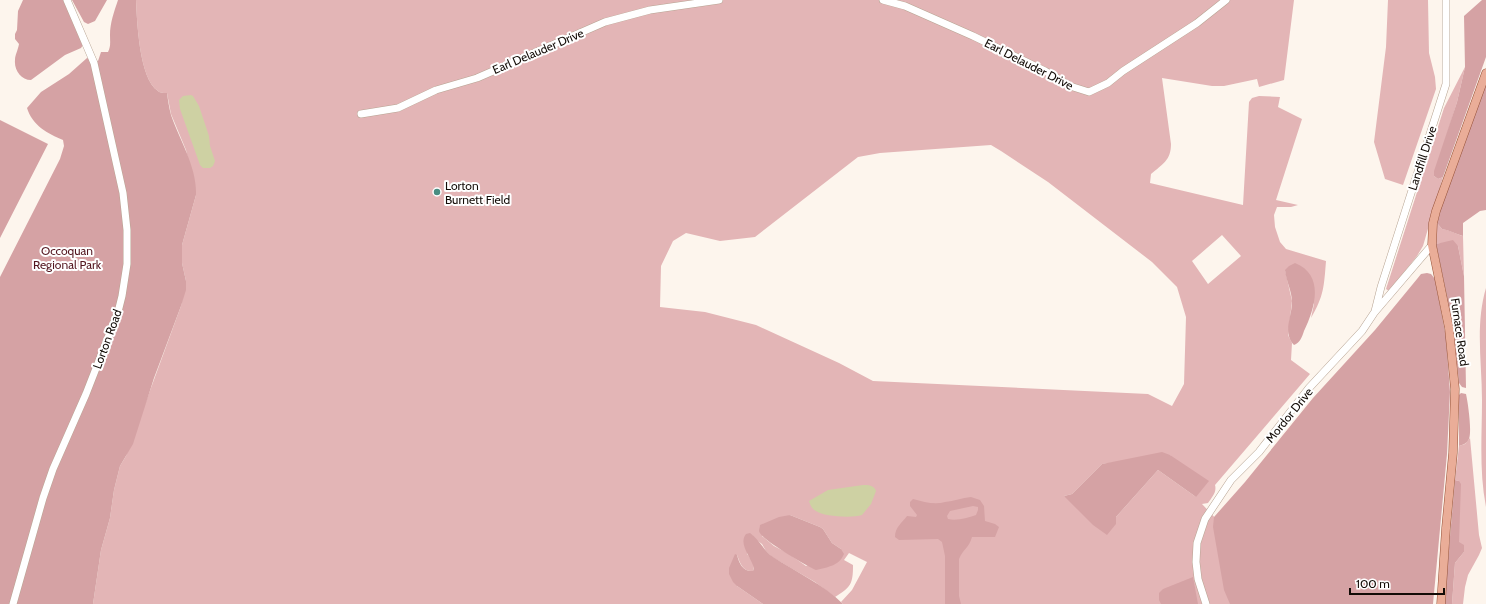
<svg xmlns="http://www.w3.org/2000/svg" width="1486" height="604" font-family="Cabin,sans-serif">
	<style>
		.green { fill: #e3b5b6; fill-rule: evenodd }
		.forest { fill: #d5a2a4; fill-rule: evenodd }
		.water { fill: #ced1a3 }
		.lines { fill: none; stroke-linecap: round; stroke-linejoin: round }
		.minor-casing { stroke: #b7a493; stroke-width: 8 }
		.major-casing { stroke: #955138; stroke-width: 9 }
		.minor { stroke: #fff; stroke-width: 7 }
		.major { stroke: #eaad98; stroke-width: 8 }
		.poi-dot { fill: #488d82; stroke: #fff; stroke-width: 1.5 }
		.labels { text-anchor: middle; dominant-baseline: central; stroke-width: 4; stroke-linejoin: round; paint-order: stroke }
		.street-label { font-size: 12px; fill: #120b06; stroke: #fff }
		.poi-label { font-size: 12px; fill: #120b06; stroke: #fff; text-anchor: start }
		.park-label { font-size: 12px; fill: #541720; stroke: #fff }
	</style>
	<rect width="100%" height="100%" fill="#fdf5ed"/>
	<path class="green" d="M136 0H1294L1284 80 1259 87 1257 79 1224 86H1212L1162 78 1171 144C1171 160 1163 164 1151 174L1150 183 1243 205 1249 102 1252 98 1259 96 1280 97 1278 107 1302 119 1276 200 1298 205 1291 207H1277L1274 215 1275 227 1280 242 1286 249 1326 261C1324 286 1324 296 1311 318L1314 304 1285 270 1292 301 1288 335 1292 343 1291 360 1310 374 1215 485C1217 492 1212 497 1208 503L1202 504 1218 521 1280 604H843L841 602 852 590 867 562 849 553 844 560 853 565C853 584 851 587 835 597L815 582 772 557 766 551 762 544 755 539 752 535 747 554C751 559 756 564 753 571 743 572 740 563 737 555V586L763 604H93L101 550 110 518 114 490 120 466 126 456 181 306 186 281 182 263V245L196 195 186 150 171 114 167 93C165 93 160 93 158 91 139 79 137 21 136 0ZM991 145 1001 151 1048 182 1152 262 1177 287 1186 317 1184 384 1172 406 1148 394 873 381 839 363 756 325 705 312 660 307 661 266 673 241 686 233 720 241 755 237 858 157 880 153ZM1222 235 1241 256 1208 284 1192 261ZM1170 455 1196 497 1158 470 1116 517 1064 496 1072 494 1102 464ZM790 515 820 527 823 529 832 543 841 549 806 566 789 554 774 546 762 536Z
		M1388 0H1428L1429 53 1435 77 1436 89 1403 185 1385 179 1374 142 1386 47Z
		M1465 67 1457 102 1434 176 1438 179 1443 177 1423 246 1417 256 1389 291 1386 289 1444 108Z
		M1437 223 1442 229C1450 230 1456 234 1463 236L1464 276 1458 246 1444 243 1436 244Z
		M1486 288V507C1479 471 1482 436 1482 400 1482 363 1475 325 1486 288Z
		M1470 438 1479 535 1482 548 1479 555 1468 575 1465 587 1463 604H1452L1455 563 1464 552 1459 543V481L1455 480 1459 446 1465 444Z"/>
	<path class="forest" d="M23 0H64L83 45 81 48 65 55 31 80C21 80 14 70 15 60 15 55 18 50 19 44L15 39V34L17 30 18 11Z
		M72 0H107L95 21 88 24 84 22Z
		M118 0H136C137 21 139 79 158 91 160 93 165 93 167 93 168 100 169 108 171 115 180 141 197 167 196 195L182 245V263L186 281V290L181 306 154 378 133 444 120 466 114 490 110 518 101 550 93 604H0V277L60 159 64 146 63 140C48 134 32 125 27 108L41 92 69 74 87 58 98 61 101 52H108C111 46 110 42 110 35 110 23 114 12 118 0Z
		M1482 0H1486V57L1443 177 1438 179 1434 176V171L1457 102 1465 67 1464 16Z
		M1486 84V210L1480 211 1463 223V236C1456 234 1449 230 1442 229L1437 223 1442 204Z
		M0 120 48 144 0 238Z
		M1453 240 1458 246 1464 276 1466 388 1462 387 1459 383 1453 325 1436 244Z
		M1295 263C1325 275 1315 308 1304 331 1302 337 1300 343 1294 345 1282 332 1292 317 1292 302 1292 291 1286 281 1285 270L1289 266Z
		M1427 273 1431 274 1435 279 1446 337 1450 392 1447 454 1433 604H1230L1224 590 1213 527 1214 517 1245 482 1313 398 1375 330 1417 279 1421 274Z
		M1461 393 1466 394C1468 403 1472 431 1469 439 1467 443 1463 445 1459 446V395Z
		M1162 452 1170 455 1209 481 1196 497 1158 470 1116 517V524L1107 535 1093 525 1064 496 1072 494 1102 464Z
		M1455 480 1459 481 1461 484 1459 542 1464 545V552L1455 563 1452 604H1444Z
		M971 497 980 500 984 506 985 521 995 524 999 527 995 537H972C969 548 963 549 959 559V596L961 604H945V556L942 542 938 539 899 540 895 537C895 527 902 523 907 516L916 517 917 515 910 506V502L913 499C924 502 935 505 945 502 954 501 962 498 971 497ZM973 506 978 507V510L976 515C967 518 957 521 948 519L947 516 950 511Z
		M790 515 820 527 823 529 832 543 841 549 844 554C839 566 828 567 816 570 807 566 760 539 759 531 759 529 760 527 760 525L779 517Z
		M750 533C759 539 764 551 773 557 796 572 823 584 843 604H763L737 586 733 582 729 574V568L735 554 737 555C739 563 743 572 753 571L754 568C751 557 738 544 746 534Z
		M1193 577 1198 604H1161L1159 600V593L1163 589Z"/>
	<path class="water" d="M191 95 193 96 199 106 209 136 210 146 215 161 213 166 210 168H203L200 165 180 109 179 100 183 96Z
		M863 485C868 485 874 485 876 491L871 504 862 515C853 518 824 517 816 511 812 509 810 505 809 501L828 490Z"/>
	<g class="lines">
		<defs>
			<path id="minor" d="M883 0 905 6 973 36 1045 71 1070 86 1089 92 1108 83 1123 71 1197 23 1226 0
				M361 114 398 108 436 90 477 78 605 22 650 10 719 0
				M1375 311 1381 287 1446 84V0
				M13 604 43 498 53 469 86 394 118 312 122 296 127 264V230L123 193 94 63 67 0
				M1206 604 1198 579 1196 562 1197 543 1205 519 1231 480 1259 452 1309 388 1362 331 1374 313 1432 245"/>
			<path id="major" d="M1441 604 1446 528 1453 453 1455 389 1449 328 1432 245 1433 223 1436 211 1486 73"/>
		</defs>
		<use href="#minor" class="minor-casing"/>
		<use href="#major" class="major-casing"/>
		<use href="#minor" class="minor"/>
		<use href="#major" class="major"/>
	</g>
	<circle class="poi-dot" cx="437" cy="192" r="4"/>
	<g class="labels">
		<g class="street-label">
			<text transform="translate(538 51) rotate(-23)">Earl Delauder Drive</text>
			<text transform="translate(1029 64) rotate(27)">Earl Delauder Drive</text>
			<text transform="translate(1422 158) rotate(-72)">Landfill Drive</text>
			<text transform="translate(1460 332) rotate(82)">Furnace Road</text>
			<text transform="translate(107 339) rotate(-70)">Lorton Road</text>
			<text transform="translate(1289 415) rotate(-51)">Mordor Drive</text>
		</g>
		<g class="poi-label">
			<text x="445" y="185">Lorton<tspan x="445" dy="14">Burnett Field</tspan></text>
		</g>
		<g class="park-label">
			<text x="67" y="250">Occoquan<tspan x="67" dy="14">Regional Park</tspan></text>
		</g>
	</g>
	<path d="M1350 588v6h94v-6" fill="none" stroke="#120b06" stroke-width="2"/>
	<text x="1356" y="588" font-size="12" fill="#120b06" stroke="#ffffff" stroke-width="3" paint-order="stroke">100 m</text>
</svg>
